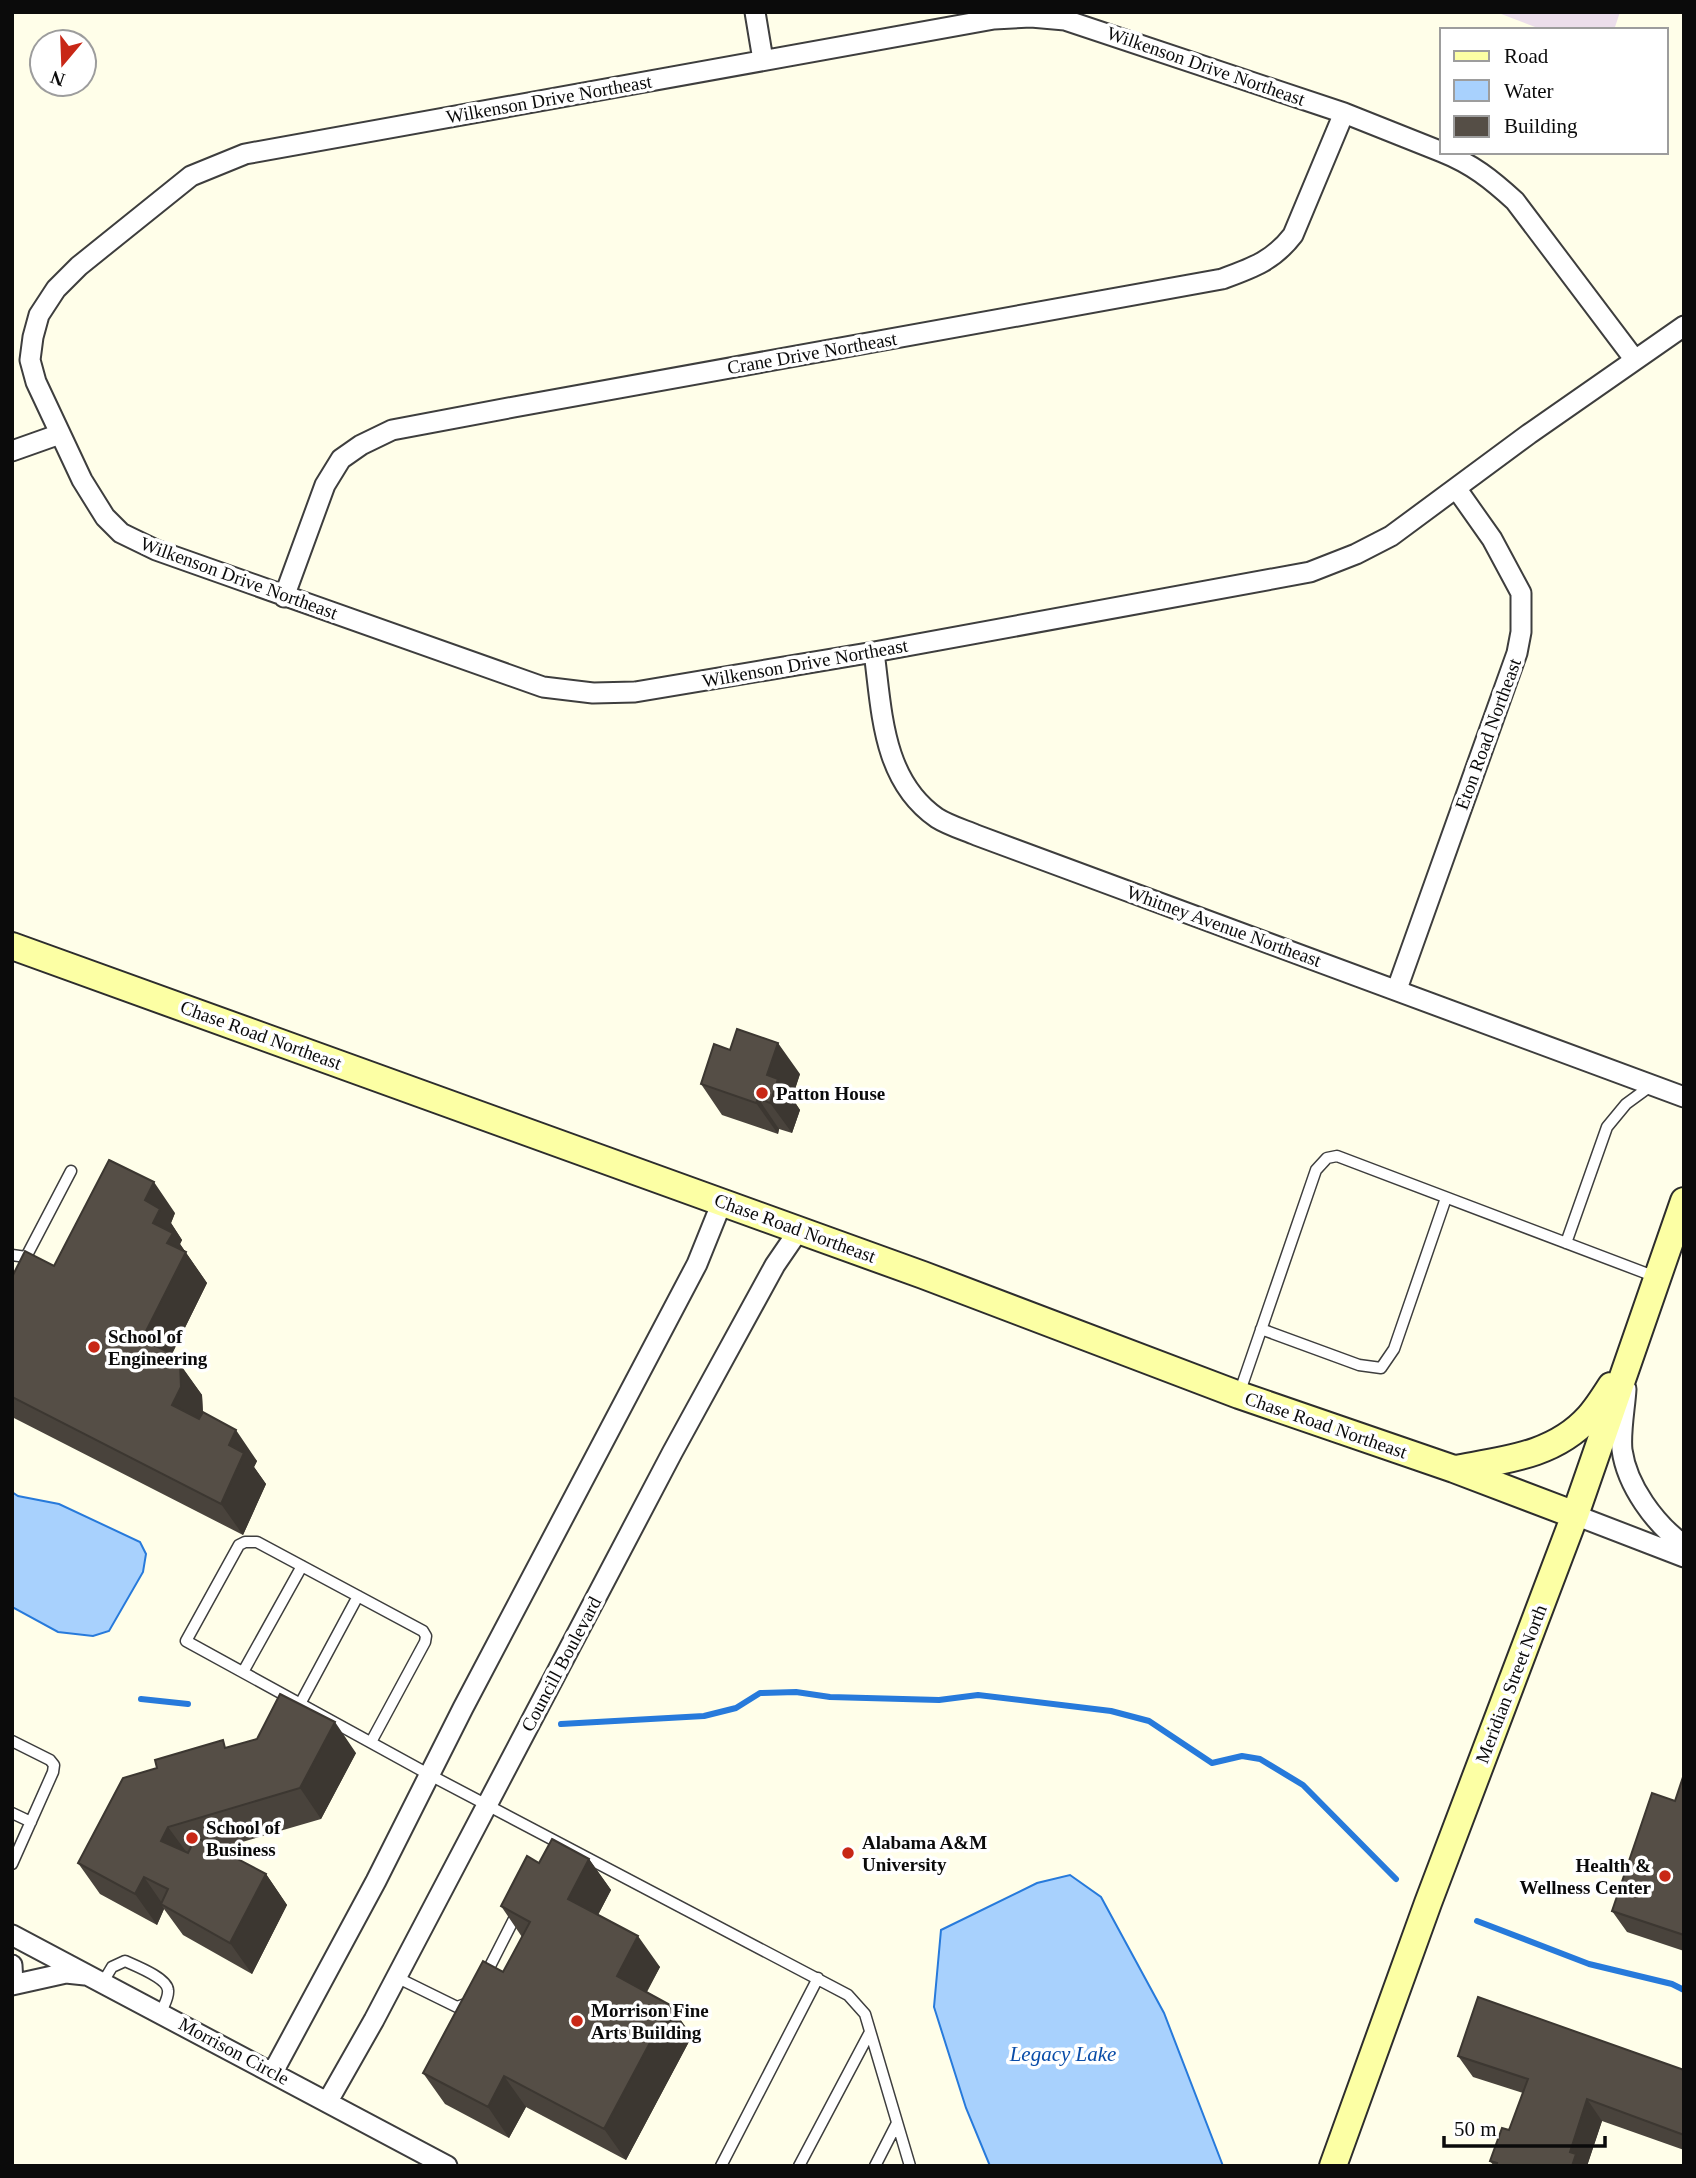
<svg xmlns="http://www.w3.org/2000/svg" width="1696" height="2178" font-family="'Times New Roman',serif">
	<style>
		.industrial { fill: #ecdeeb }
		.water { fill: #a8d1fd; stroke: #277adb; stroke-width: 2 }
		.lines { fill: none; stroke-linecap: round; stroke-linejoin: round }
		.stream { stroke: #277adb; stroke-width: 6 }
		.lane-casing { stroke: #3e3e3e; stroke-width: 13 }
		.street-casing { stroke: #3e3e3e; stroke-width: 23 }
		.secondary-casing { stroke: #2d2d2d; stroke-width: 30 }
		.lane { stroke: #fff; stroke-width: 10 }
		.street { stroke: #fff; stroke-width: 19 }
		.secondary { stroke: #fcffa4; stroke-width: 26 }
		.wall { fill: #49433c }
		.shaded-wall { fill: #3c3731 }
		.building { fill: #554e46; stroke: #3c3731; stroke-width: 2 }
		.poi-dot { fill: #c82716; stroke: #fff; stroke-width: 2.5 }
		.labels { text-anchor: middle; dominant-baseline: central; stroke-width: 7; stroke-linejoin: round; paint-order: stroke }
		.street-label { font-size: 19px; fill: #0b0b0b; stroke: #fff }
		.poi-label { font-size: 19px; font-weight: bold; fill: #0b0b0b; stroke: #fff; text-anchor: start }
		.water-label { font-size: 21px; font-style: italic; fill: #094ca8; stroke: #fff }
	</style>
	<rect width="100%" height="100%" fill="#fffee9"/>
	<path class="industrial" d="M1496 12H1620L1614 30H1543Z"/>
	<path class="water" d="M12 1492 18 1496 59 1504 140 1542 146 1554 143 1572 109 1631 93 1636 58 1632 12 1607Z
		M1070 1875 1101 1897 1164 2013 1223 2166H990L966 2108 934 2007 941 1930 1037 1883Z"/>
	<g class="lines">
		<path class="stream" d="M141 1699 188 1704
			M561 1724 704 1716 736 1708 760 1693 796 1692 830 1697 939 1700 978 1695 1111 1711 1149 1721 1212 1763 1242 1756 1260 1759 1303 1785 1396 1879
			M1477 1921 1589 1964 1672 1984 1684 1990"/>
		<defs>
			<path id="lane" d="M1566 1243 1607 1127 1626 1104 1652 1085
				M12 1255 26 1257 71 1171
				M1261 1329 1359 1365 1381 1368 1394 1349 1446 1198
				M1239 1394 1316 1170 1327 1158 1337 1156 1656 1277
				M243 1672 302 1566
				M300 1704 358 1596
				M12 1741 50 1760 54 1765 53 1772 12 1864
				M371 1742 425 1642 426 1636 423 1631 257 1542H245L239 1545 186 1641 430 1775 848 1995 865 2014 910 2166
				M12 1813 31 1822
				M485 1976 518 1911
				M396 1977 457 2007 468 2003
				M103 1982 112 1967 125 1961C136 1966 167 1978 168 1990 169 1998 163 2006 161 2013
				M721 2166 818 1978
				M799 2166 870 2032
				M875 2166 897 2123"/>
			<path id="street" d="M755 12 763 60
				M1442 152 1344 113 1065 20 1031 17 994 19 245 154 191 176 79 266 56 289 39 315 33 337 30 360 36 382 82 480 105 517 121 533 156 550 543 687 593 693 635 692 874 652 1310 572 1356 554 1391 536 1529 434 1684 326
				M1442 152C1472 164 1491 179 1515 201L1635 360
				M12 451 60 434
				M284 597 325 485 341 459 361 445 392 430 514 407 1222 279C1252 268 1273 261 1293 235L1344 113
				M874 652C882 711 882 780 937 818 948 825 964 830 976 835L1684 1097
				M1397 989 1517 653 1521 632V593L1492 539 1456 488
				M1626 1389C1625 1407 1620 1432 1622 1450 1627 1486 1655 1524 1684 1545
				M1575 1515 1684 1557
				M12 1935 447 2166
				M12 1965 13 1984
				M12 1985 66 1973 85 1975
				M273 2072 376 1881 463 1708 697 1264 722 1202
				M328 2101 374 2020 672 1453 775 1265 799 1230"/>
			<path id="secondary" d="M12 946 923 1275 1239 1395 1454 1469 1575 1515
				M1455 1469C1503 1460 1554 1456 1589 1417 1597 1408 1604 1397 1611 1386
				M1333 2166 1428 1903 1575 1515 1684 1201"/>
		</defs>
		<use href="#lane" class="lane-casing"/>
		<use href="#street" class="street-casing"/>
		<use href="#secondary" class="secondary-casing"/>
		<use href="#lane" class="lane"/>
		<use href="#street" class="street"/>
		<use href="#secondary" class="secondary"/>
	</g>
	<path class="wall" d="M800 1074 792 1098 800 1110 792 1133 779 1129 778 1134 722 1115 701 1084Z
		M175 1213 171 1223 182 1240 180 1244 207 1283 172 1354 202 1395 203 1412 257 1461 254 1467 266 1484 243 1535 12 1417V1277L54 1266Z
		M228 1747 356 1753 321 1819 218 1849 266 1874 287 1905 252 1974 183 1935 164 1909 157 1925 100 1894 78 1863Z
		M1684 1778V1951L1627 1932 1612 1911 1675 1801Z
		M589 1859 611 1890 598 1915 660 1967 647 1992 670 2005 692 2036 626 2160 526 2107 509 2138 445 2104 423 2073 503 1972 522 1937 501 1906Z
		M1458 2056 1684 2070V2150L1602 2121 1587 2166H1494L1490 2161 1509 2130 1523 2093 1473 2077Z"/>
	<path class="shaded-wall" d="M778 1043 800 1074 792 1098 800 1110 792 1133 770 1103 767 1075Z
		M758 1098 779 1129 778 1134 756 1103Z
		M154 1182 175 1213 171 1223 182 1240 180 1244 207 1283 164 1370 142 1339 153 1223 145 1200Z
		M180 1364 202 1395 203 1418 194 1436 172 1405Z
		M236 1430 257 1461 254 1467 266 1484 243 1535 221 1504 229 1445Z
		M335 1722 356 1753 321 1819 300 1788Z
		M168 1827 190 1857 161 1841Z
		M589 1859 611 1890 590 1930 568 1899Z
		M266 1874 287 1905 252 1974 230 1943Z
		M144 1877 164 1906 161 1904 164 1909 157 1925 135 1894Z
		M638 1936 660 1967 638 2007 617 1976Z
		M670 2005 692 2036 626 2160 604 2129Z
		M504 2076 526 2107 509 2138 488 2107Z
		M1587 2099 1602 2121 1587 2166H1572L1570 2152Z"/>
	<path class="building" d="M737 1029 778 1043 767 1075 778 1079 770 1103 758 1098 756 1103 701 1084 714 1044 730 1050Z
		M109 1160 154 1182 145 1200 160 1209 153 1223 173 1233 167 1243 186 1252 142 1339 172 1354 180 1364 181 1387 172 1405 199 1419 203 1412 236 1430 229 1445 244 1453 221 1504 12 1397V1277L25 1251 54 1266Z
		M280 1694 335 1722 300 1788 168 1827 161 1841 188 1853 196 1837 266 1874 230 1943 161 1904 168 1889 144 1877 135 1894 78 1863 123 1778 157 1768 155 1760 223 1740 225 1748 257 1739Z
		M1683 1777 1684 1778V1935L1612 1911 1652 1793 1675 1801Z
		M552 1839 589 1859 568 1899 638 1936 617 1976 670 2005 604 2129 504 2076 488 2107 423 2073 483 1961 503 1972 530 1922 501 1906 527 1856 539 1863Z
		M1478 1997 1684 2070V2135L1587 2099 1570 2152 1576 2154 1572 2166H1496L1497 2163 1490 2161 1502 2128 1509 2130 1528 2079 1458 2056Z"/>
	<g class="poi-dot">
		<circle cx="762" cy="1093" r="7"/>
		<circle cx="94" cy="1347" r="7"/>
		<circle cx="192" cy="1838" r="7"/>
		<circle cx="848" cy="1853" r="7"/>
		<circle cx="1665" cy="1876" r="7"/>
		<circle cx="577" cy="2021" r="7"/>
	</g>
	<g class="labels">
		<g class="street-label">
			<text transform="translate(1206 66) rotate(19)">Wilkenson Drive Northeast</text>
			<text transform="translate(549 99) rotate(-10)">Wilkenson Drive Northeast</text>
			<text transform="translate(812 353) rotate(-10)">Crane Drive Northeast</text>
			<text transform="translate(239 578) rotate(20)">Wilkenson Drive Northeast</text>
			<text transform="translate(805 663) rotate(-10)">Wilkenson Drive Northeast</text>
			<text transform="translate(1488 734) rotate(-70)">Eton Road Northeast</text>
			<text transform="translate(1224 926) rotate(20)">Whitney Avenue Northeast</text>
			<text transform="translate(261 1035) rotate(20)">Chase Road Northeast</text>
			<text transform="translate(795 1228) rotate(20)">Chase Road Northeast</text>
			<text transform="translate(1326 1425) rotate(19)">Chase Road Northeast</text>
			<text transform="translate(561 1664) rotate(-62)">Councill Boulevard</text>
			<text transform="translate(1511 1684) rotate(-69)">Meridian Street North</text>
			<text transform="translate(234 2051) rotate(28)">Morrison Circle</text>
		</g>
		<g class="poi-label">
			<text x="776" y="1093">Patton House</text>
			<text x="108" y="1336">School of<tspan x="108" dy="22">Engineering</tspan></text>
			<text x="206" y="1827">School of<tspan x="206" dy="22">Business</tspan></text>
			<text x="862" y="1842">Alabama A&amp;M<tspan x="862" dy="22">University</tspan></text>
			<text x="1651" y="1865" text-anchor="end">Health &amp;<tspan x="1651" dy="22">Wellness Center</tspan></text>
			<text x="591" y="2010">Morrison Fine<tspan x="591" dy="22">Arts Building</tspan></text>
		</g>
		<g class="water-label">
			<text x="1063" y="2054">Legacy Lake</text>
		</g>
	</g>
	<rect width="1696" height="2178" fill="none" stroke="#0b0b0b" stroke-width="28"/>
	<rect x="1440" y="28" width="228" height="126" fill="#ffffff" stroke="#9d9d9d" stroke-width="2"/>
	<rect x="1454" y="51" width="35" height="10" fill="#fcffa4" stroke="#9d9d9d" stroke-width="2"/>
	<text x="1504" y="63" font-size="21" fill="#0b0b0b">Road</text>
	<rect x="1454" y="80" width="35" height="21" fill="#a8d1fd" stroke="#9d9d9d" stroke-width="2"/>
	<text x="1504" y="98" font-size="21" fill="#0b0b0b">Water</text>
	<rect x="1454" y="116" width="35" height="21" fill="#554e46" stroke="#9d9d9d" stroke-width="2"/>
	<text x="1504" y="133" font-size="21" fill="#0b0b0b">Building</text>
	<g transform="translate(63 63) rotate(199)"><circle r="33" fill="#ffffff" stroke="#9d9d9d" stroke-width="2"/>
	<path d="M0-5L12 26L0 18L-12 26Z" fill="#c82716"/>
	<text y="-10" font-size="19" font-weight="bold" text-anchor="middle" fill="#0b0b0b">N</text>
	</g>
	<path d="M1444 2136v10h161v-10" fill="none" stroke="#0b0b0b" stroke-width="3.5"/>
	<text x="1454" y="2136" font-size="21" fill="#0b0b0b" stroke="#ffffff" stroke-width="5" paint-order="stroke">50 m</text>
</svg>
